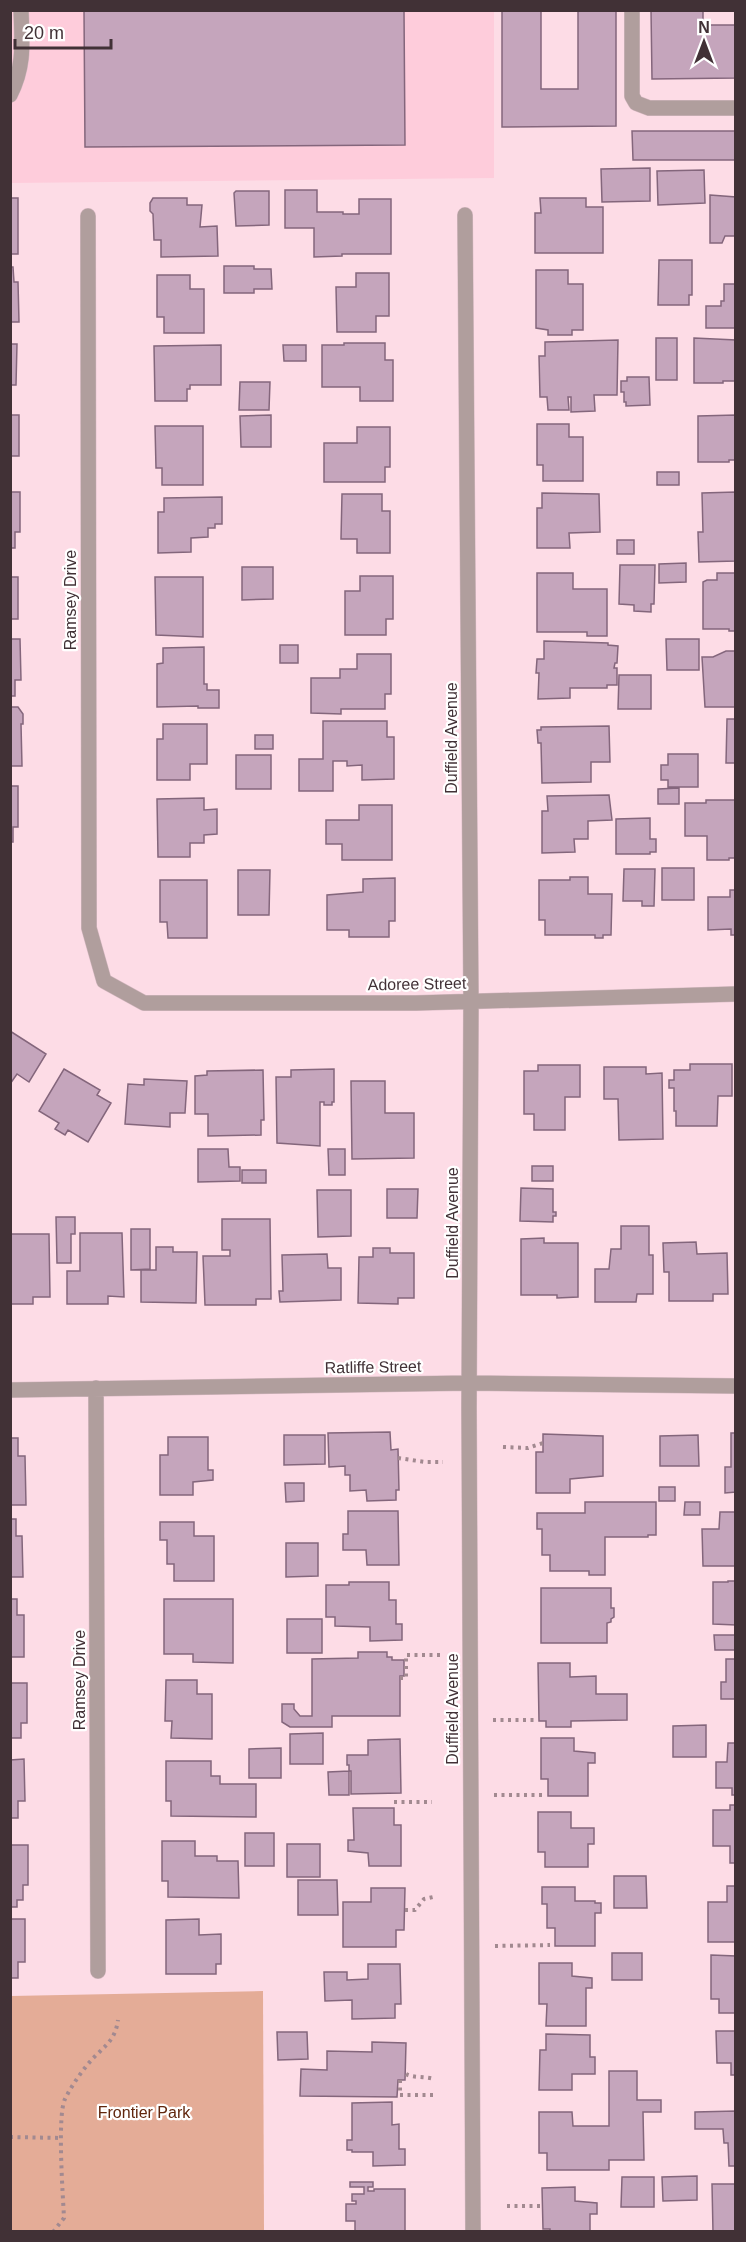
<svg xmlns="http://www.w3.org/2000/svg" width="746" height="2242" font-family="Arial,sans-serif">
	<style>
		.built { fill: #feccdb }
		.green { fill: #e4ac97 }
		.building { fill: #c5a5bc; stroke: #84667c; stroke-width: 1.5 }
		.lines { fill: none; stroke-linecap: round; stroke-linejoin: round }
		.service-casing { stroke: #d7bac3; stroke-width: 16 }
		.minor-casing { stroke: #d7bac3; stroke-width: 16 }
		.path { stroke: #a28990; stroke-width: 4; stroke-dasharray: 3 4.5; stroke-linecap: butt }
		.service { stroke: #b09e9d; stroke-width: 15 }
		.minor { stroke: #b09e9d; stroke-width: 15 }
		.labels { text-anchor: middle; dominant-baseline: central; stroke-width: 4.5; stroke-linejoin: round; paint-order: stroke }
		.street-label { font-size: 16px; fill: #413136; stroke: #fff }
		.park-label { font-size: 16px; fill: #61260d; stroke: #fff }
	</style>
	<rect width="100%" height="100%" fill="#fddce6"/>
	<path class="built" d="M10 11H494V178L11 183Z"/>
	<path class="green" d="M263 1991 264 2231H11V1996Z"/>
	<path class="building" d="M84 10H404L405 145 85 147Z
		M502 10H541V89H578V10H616V126L502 127Z
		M651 10H703V25H736V78L652 79Z
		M632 131H736V160H633Z
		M650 168V201L602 202 601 169Z
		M704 170 705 203 658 205 657 171Z
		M285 190H317V212H343V214H359V199H391V254H342V256L314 257V228H285Z
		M236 191H269V225L236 226 234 193Z
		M710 195 736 197V252L735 236H725L722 243H710Z
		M10 198H18V254H10Z
		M153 198H187V205H202L200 227 217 226 218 256 161 257V240H154L153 214 150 211V203Z
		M540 198H586V207H603V253H535V213H541Z
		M659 260H692V295H689V305H658Z
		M224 266H254V269H271L272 289H254V293H224Z
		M10 267H13L14 282H18L19 322H10Z
		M536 270H568V284H583V330H572V335H548V330L536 328Z
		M356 273H389V316H376V332H337L336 287H356Z
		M157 275H190V289H204V333H164V317H157Z
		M724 284H736V328H706V306H721V301H724Z
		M656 338H677V380H656Z
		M694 338 736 340V381H723V383H694Z
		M618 340 617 395H594L595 411 571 412V397H568L569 410H548L547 397H540L539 356H545V342Z
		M344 343H385V360H393V401H360V387H322V345H344Z
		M10 344H17L16 385H10Z
		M221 345V385H190V389H187V401H155L154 346Z
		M283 345H306V361H284Z
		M627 377H649L650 405 626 406V402H624V392H621V381H627Z
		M240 382H270L269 410H239Z
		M10 415H19V456H10Z
		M271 415V447H241L240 416Z
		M736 415V460H729V462H698V416Z
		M537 424H569V437H583V481H543V465H537Z
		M155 426H203V485H162V468H156Z
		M357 427H390V467H385V482H324V443H357Z
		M657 472H679V485H657Z
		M10 492H20V532H15V548H10Z
		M736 492V561L699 562 698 532H703L702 493Z
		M542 493 599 494 600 532 569 533 570 548H537V508H542Z
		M342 494H382V511H390V553H357V539H341Z
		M222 497V524H215V528H208V537L191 538V552L158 553V512H164V498Z
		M617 540H634V554H617Z
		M686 563V582L659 583V564Z
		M620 565H655L654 604H651V612L634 611V605L619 604Z
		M242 567H273V599L242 600Z
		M537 573H573V589H607V636H587V632H537Z
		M717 573H736V631H729V629H703V582L707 580H717Z
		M360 576H393V619H386V635H345V591H360Z
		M10 577H18V619H10Z
		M155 577H203V637L156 635Z
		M10 639H20L21 680H15V696H10Z
		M666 639H699V670H667Z
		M544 641 608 643V645L618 646 617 663H615L614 668H617V685H607V688H570V698L538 699 539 673H536L537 659H544Z
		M280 645H298V663H280Z
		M204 647V684H207V690H219V708H198V706L157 707V664L163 663V648Z
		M726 651H736V707H705L702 657H713Z
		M357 654H391V694H385V709H341V714L311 713V678H340V669H357Z
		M619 675H651V709H618Z
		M10 707H18L23 714V724H21L22 766H10Z
		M727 719H736V763H726Z
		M323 721H387V737H394V779L362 780V765L347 766V761H333V791H299V759H323Z
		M163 724H207V764H190V780H157V739H163Z
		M609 726 610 762H591V782L542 783 541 743H538L537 730H541V727Z
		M255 735H273V749H255Z
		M668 754H698V787H668V780H661V765H668Z
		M236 755H271V789H236Z
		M10 786H18V827H13V842H10Z
		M679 788V804H658V789Z
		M609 795 612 820 588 821V839H574L575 852 542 853V811H548L547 796Z
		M204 798V810L217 809V834L204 835V843H190V857H158L157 799Z
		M706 800H736V858H729V860H707V836H685V803H706Z
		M359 805H392V860H342V844H326V820H359Z
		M650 818V839H656V852H650V854H616V819Z
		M662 868H694V900H662Z
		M624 869H655L654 906H642V901H623Z
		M238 870H270L269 915H238Z
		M570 877H588V894H612L611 935H603V938H595V935H545V920H539V880H570Z
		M395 878V921H389V937H349V930H327V895L363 892V879Z
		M160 880H207V938H168L167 922H160Z
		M730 890H736V935H731V929L708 930V897H730Z
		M10 1031 46 1054 29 1082 17 1074 10 1084Z
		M690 1064H732V1096H718L717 1126H676V1111H674V1088H669V1080H674V1070H690Z
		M538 1065H580V1097H565V1130H534V1114H524V1071H538Z
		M604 1067H646V1074L662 1073 663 1139 619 1140 618 1099H604Z
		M64 1069 100 1090 97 1095 111 1103 88 1142 68 1130 65 1135 55 1129 59 1123 39 1111Z
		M334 1069V1102H332V1105H324V1102H320V1146L277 1143 276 1077H291V1070Z
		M263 1070 264 1120H261V1135L208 1136V1114H195V1076L207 1075V1071Z
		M144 1079 187 1081 185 1113H170V1127L125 1124 128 1084 144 1085Z
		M351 1081H385V1113H414V1158L352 1159Z
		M198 1149H228L229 1167H240V1181L198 1182Z
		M328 1149H345V1175H329Z
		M532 1166H553V1181H532Z
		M242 1170H266V1183H242Z
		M521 1188 553 1189V1212H556V1216H553V1222L520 1221Z
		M387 1189H418L417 1218H387Z
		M317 1190H351V1236L318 1237Z
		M56 1217H75V1234H71V1263H57Z
		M222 1219H270L271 1299H256V1305H205L203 1256H230V1250H222Z
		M621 1226H649V1255H653V1294H637L636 1302H595V1269H609L611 1249H621Z
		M131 1229H150V1269L131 1270Z
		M80 1233H122L124 1297 108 1296V1304H67V1271H80Z
		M10 1234H49L50 1297H33V1304H10Z
		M544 1238V1243H578V1297L557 1298V1295H521V1239Z
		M696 1242 697 1254 727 1253 728 1294H713V1301H669V1272H664L663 1243Z
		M156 1247H173V1252H197L196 1303 141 1302V1270H156Z
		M373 1248H390V1253H414V1298H398V1304L358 1303 359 1257H373Z
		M327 1254 328 1268H341V1300L280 1302 279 1291H283L282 1255Z
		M390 1432 391 1450 398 1449 399 1490H396V1500L367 1501 366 1490 350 1491V1475H345V1466L329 1467 328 1433Z
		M731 1433H736V1492L725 1493V1467H731Z
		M543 1434 603 1436V1476L570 1479V1493H536V1452H543Z
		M284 1435H325V1464L284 1465Z
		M698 1435 699 1466H660V1436Z
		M168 1437H208V1470H213V1480L193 1482V1495H160V1455H168Z
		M10 1438H18V1456H25L26 1505H10Z
		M285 1483H304V1501L286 1502Z
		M659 1487H675V1501H659Z
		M585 1502H656V1535H648V1537H605V1575H589V1571H550V1555H542V1529H537V1513H585Z
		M685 1502H700V1515H684Z
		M348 1511H398L399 1565H367L366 1550H343V1534H348Z
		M720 1512H736V1566H703L702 1529H719Z
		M10 1519H16V1536H22L23 1577H10Z
		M160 1522H194V1536H214V1581H174V1564H167V1540H160Z
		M286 1543H318V1576L286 1577Z
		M728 1581H736V1625L713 1624V1582H728Z
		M349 1582H389V1600H396V1624H402V1640L370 1641V1627L335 1626V1617H326V1585H349Z
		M541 1588H611V1608H614V1617L611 1619V1622L607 1623V1643H541Z
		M10 1599H17V1615H24V1657H10Z
		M164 1599H233V1663L193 1662V1654H164Z
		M287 1619H322V1653H287Z
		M714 1635H736V1650H715Z
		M358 1652H387V1657H392V1660H404V1676H400V1716H332V1727H290L282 1722V1704H294V1709L300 1716H312V1659L358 1658Z
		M726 1659H736V1699H721V1682H726Z
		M538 1663H570V1677L596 1676V1694H627V1720L571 1721V1727H546V1721H539Z
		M166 1680H197V1694H212V1739L171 1738 172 1721H165Z
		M10 1683H27V1723H21V1738H10Z
		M706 1725V1757H673V1726Z
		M323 1733V1764H290V1734Z
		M541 1738H574V1751L595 1753V1763H588V1796H548V1779H541Z
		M400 1739 401 1793 351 1794V1771H349V1765H347V1755H368V1740Z
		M728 1743H736V1795H732V1788H716V1762H727Z
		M281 1748V1778H249V1749Z
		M24 1759 25 1801H18V1818H10V1760Z
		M166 1761H211V1776H220V1784H256V1817L171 1816V1801H166Z
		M349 1771V1795H329L328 1772Z
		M730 1805H736V1863H730V1846H713V1810H730Z
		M353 1808H394V1825H401V1866H369L368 1853 348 1851V1840H354Z
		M538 1812H571V1828H594V1844H588V1867H545V1852H538Z
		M245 1833H274V1866H245Z
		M162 1841H195V1856H217V1861H238L239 1898 168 1897V1881H162Z
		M287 1844H320V1877H287Z
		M10 1845H28V1885H23V1900H17V1907H10Z
		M614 1876H646L647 1908H614Z
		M298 1880H337L338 1915H298Z
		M727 1886H736V1942H708V1902H727Z
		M542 1887H575V1901H595V1903H601V1913H595V1946H555V1928H547V1904H542Z
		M371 1888H405L404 1930H396V1947H343V1902H371Z
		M10 1919H25V1962H18V1978H10Z
		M199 1919V1935L221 1934V1964H216V1974H166V1920Z
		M612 1953H642V1980H612Z
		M711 1955 736 1956V2013H719V1999H711Z
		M539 1963H572V1976L592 1978V1988H586V2026H546L547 2004H539Z
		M368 1964H400L401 2004H395V2018L352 2019V2000L325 2001 324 1972H347V1980L368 1979Z
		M716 2031H736V2075H731V2063H717Z
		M277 2032H307L308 2059 278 2060Z
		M546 2034 590 2035V2057H595V2074H572V2090H539L540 2050H546Z
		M372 2042 406 2043 405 2080H398L397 2097 300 2096 301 2069 327 2070V2051L372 2052Z
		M609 2071H637V2100H661V2112H643L644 2160H609V2170H547V2153H539V2112H572L573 2126H609Z
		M392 2102V2125L399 2124V2149H405V2165L373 2166V2152H352V2150H347V2140H352V2103Z
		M736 2111V2166H729L728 2143H724L723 2129H695V2112Z
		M697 2176V2200L663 2201 662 2177Z
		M622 2177H654V2207H621Z
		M350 2182H373V2187H368V2191H374V2189H405V2232H355V2221H346V2204H356V2201H352V2194H364V2187H350Z
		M712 2184H736V2232H713Z
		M575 2187V2201L597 2203V2214H590V2232H550V2229H543L542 2188Z"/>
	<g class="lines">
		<defs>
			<path id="service" d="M632 10V96L636 103 649 108H735
				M10 95C25 66 22 42 21 10"/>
			<path id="minor" d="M465 215 471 1002 469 1408 473 2232
				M88 216 89 928 104 981 144 1003H416L736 994
				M96 1388 98 1971
				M10 1390 469 1383 736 1386"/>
		</defs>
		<use href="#service" class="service-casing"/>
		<use href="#minor" class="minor-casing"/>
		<path class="path" d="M503 1447 528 1448 543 1443
			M398 1458 425 1462H443
			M400 1678H406V1655H440
			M493 1720H537
			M494 1795H545
			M394 1802H432
			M405 1910H415L424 1899 433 1897
			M495 1946 550 1945
			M406 2074C412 2078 425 2076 434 2079
			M400 2080V2095H434
			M10 2137 62 2138
			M507 2206H543
			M53 2232 64 2218C63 2196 57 2115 65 2099 71 2087 79 2075 88 2064 101 2048 115 2043 118 2020"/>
		<use href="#service" class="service"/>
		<use href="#minor" class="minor"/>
	</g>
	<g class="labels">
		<g class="street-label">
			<text transform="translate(70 600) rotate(-90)">Ramsey Drive</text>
			<text transform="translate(451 738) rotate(-90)">Duffield Avenue</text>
			<text transform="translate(417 984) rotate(-1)">Adoree Street</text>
			<text transform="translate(452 1223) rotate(-90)">Duffield Avenue</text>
			<text transform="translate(373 1367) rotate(-1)">Ratliffe Street</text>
			<text transform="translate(79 1680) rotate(-90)">Ramsey Drive</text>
			<text transform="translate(452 1709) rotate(-90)">Duffield Avenue</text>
		</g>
		<g class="park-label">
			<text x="144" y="2112">Frontier Park</text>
		</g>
	</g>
	<rect width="746" height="2242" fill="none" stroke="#413136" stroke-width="24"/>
	<g transform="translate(704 42)" stroke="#ffffff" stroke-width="4.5" paint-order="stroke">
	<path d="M0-4.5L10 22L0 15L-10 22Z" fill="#413136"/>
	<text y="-9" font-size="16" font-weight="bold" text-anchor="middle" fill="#413136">N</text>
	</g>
	<path d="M15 39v9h96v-9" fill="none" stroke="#413136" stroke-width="3"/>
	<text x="24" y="39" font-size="18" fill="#413136" stroke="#ffffff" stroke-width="4.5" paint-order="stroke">20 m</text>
</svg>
